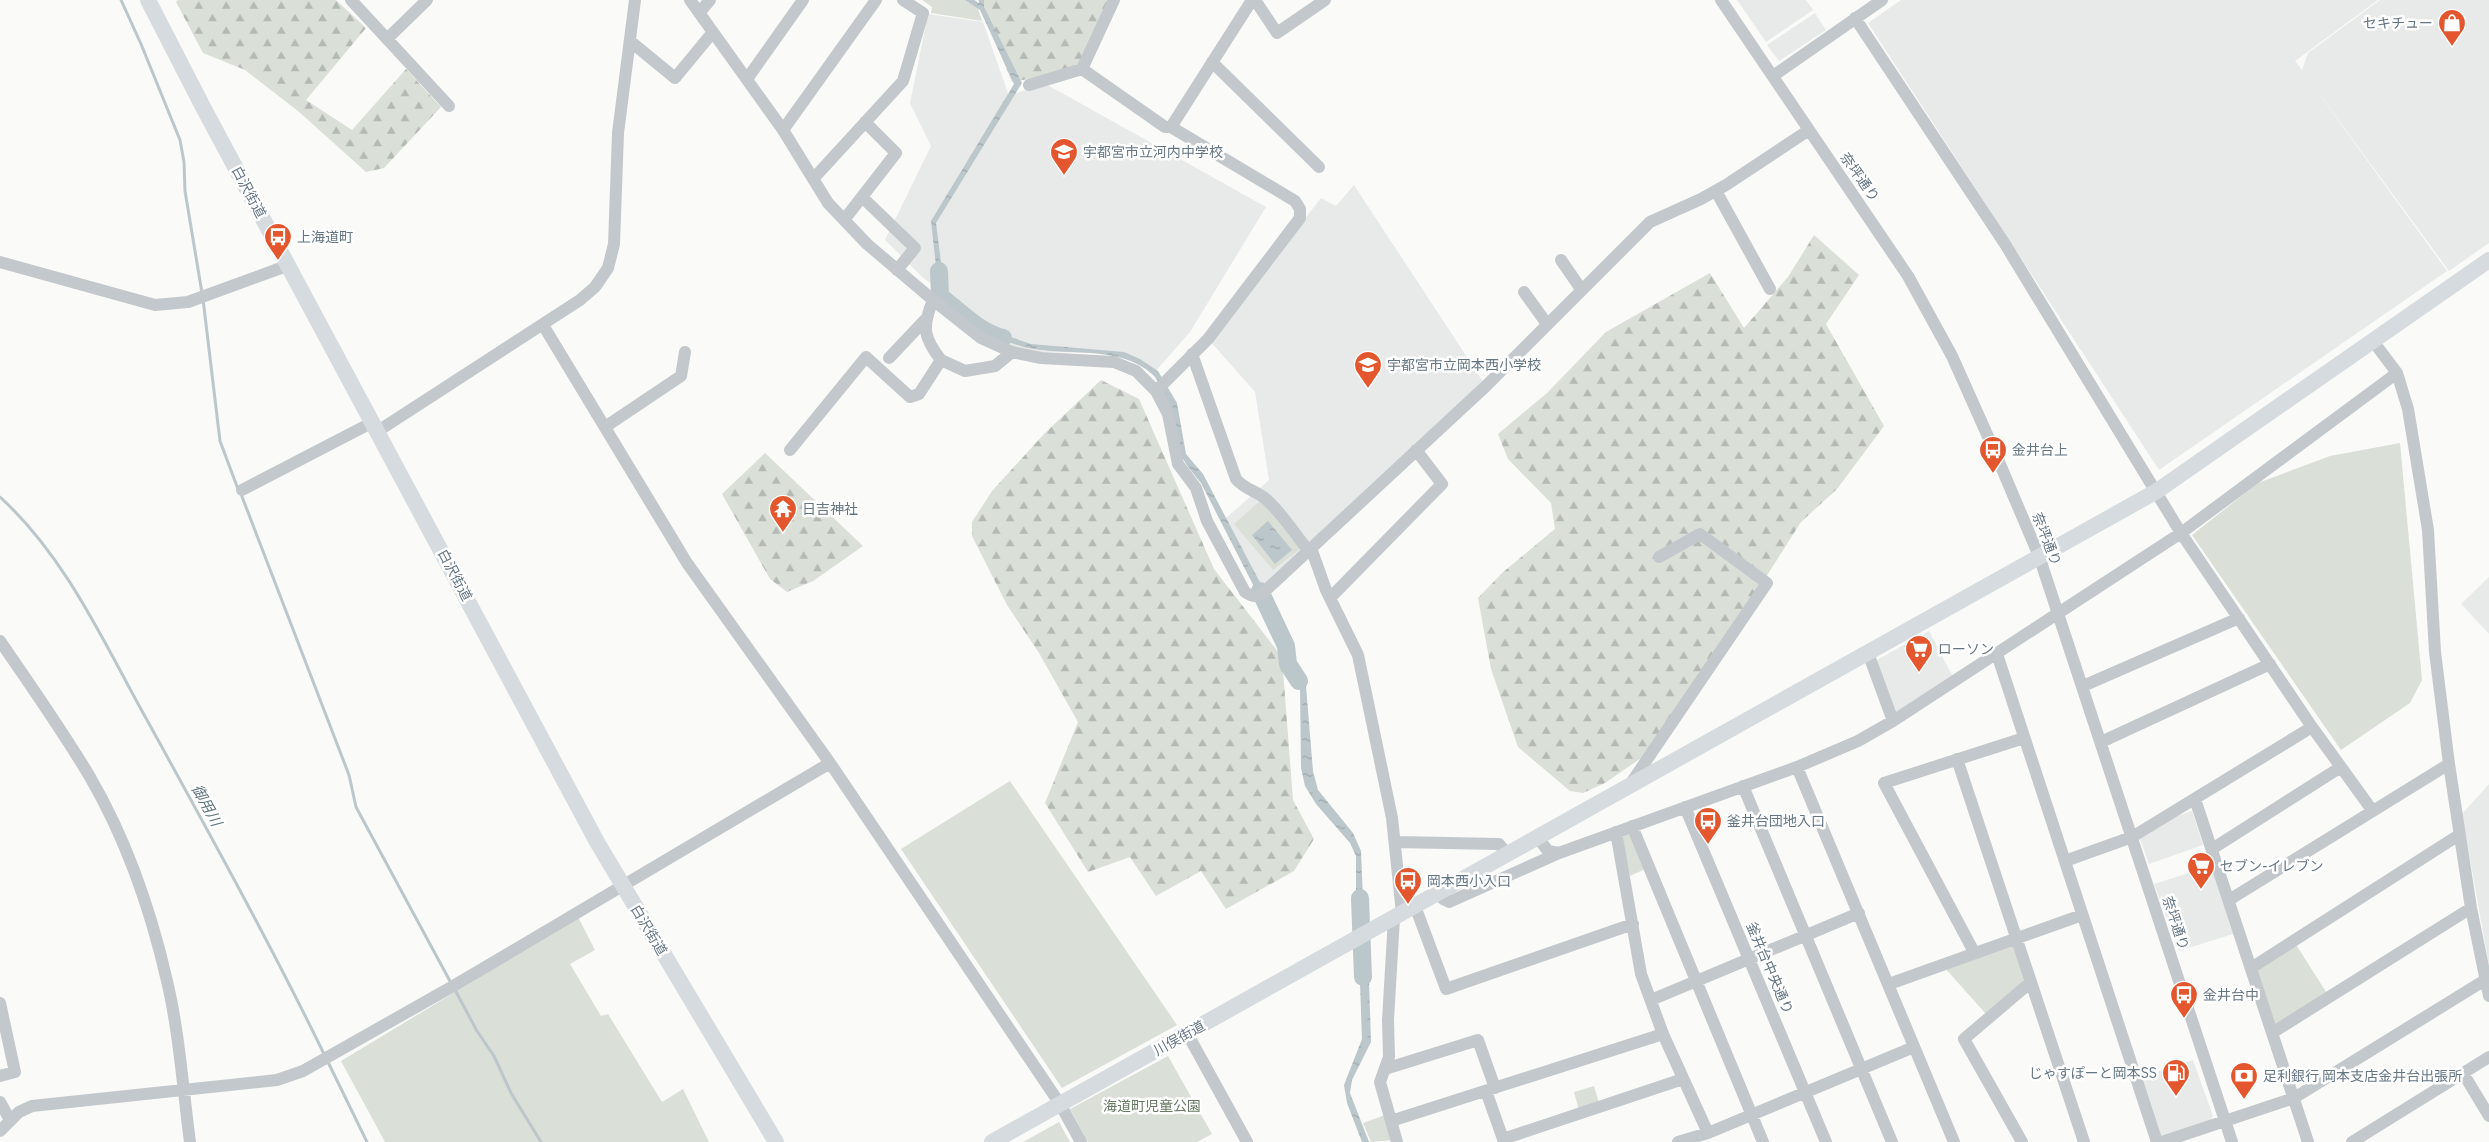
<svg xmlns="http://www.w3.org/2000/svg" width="2489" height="1142" font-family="'IBM Plex Sans','Noto Sans JP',sans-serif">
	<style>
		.built { fill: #e8e9e9 }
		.green { fill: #dadfd7 }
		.forest { fill: url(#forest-firs) }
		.water { fill: url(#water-ripples) }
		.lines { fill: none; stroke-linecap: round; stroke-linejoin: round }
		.stream { stroke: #bbc7cb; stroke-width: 3 }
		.river { stroke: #bbc7cb; stroke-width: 18 }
		.minor { stroke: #c3c8cc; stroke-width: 12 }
		.major { stroke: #d6dbdf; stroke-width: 16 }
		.labels { text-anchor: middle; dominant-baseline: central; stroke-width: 5; stroke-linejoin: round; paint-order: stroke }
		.poi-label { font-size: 14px; fill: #657683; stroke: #fff; text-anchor: start }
		.street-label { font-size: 14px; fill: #657683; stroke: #fff }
		.park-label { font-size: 14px; fill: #687a64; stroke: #fff }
		.water-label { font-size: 15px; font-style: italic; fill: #60757c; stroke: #fff }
	</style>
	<defs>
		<pattern id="forest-firs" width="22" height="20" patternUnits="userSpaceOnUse" patternTransform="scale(1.25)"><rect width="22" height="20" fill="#dadfd7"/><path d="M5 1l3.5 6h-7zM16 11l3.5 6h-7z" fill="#b4b9b4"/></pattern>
		<pattern id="water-ripples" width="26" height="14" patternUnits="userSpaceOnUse" patternTransform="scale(1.25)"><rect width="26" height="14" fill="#bbc7cb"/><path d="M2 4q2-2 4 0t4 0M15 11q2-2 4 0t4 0" fill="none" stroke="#9ca6aa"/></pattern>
	</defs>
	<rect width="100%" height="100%" fill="#fafaf8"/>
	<path class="built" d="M1737 0H1806L1813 10 1766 42Z
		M1901 0H2378L2295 61 2302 70 2308 53 2380 0H2489V243L2449 271 2304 73 2447 271 2159 470 1868 23Z
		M1815 13 1826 30 1779 61 1767 45Z
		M928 14 983 22 1009 96 1044 83 1266 207 1190 332 1154 373 1122 354 1019 351 921 276 885 240 931 146 910 103Z
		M1354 185 1486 386 1264 592 1225 519 1269 480 1255 392 1210 341 1321 198 1336 206Z
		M2489 577V634L2461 604Z
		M1929 631 1953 677 1895 714 1875 661Z
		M2489 784V966L2462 814Z
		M2192 811 2203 845 2149 864 2140 839 2171 818Z
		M2211 866 2233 934 2179 951 2154 884Z
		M2193 1060 2213 1116 2209 1123 2165 1138 2157 1134 2139 1078Z"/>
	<path class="green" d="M922 0H975L982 21 931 13 932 7Z
		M2400 443 2422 680 2410 703 2341 750 2192 535 2258 483 2330 456Z
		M1261 500 1300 549 1273 570 1234 524Z
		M1010 781 1177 1025 1062 1088 901 849Z
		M1628 834 1633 837 1645 869 1630 876 1621 841 1623 835Z
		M577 915 595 950 570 964 601 1016 608 1014 662 1102 683 1089 709 1142H385L341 1061 546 937Z
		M2295 943 2328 995 2274 1028 2255 969Z
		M2008 944 2015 948 2026 982 1986 1014 1944 967Z
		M1168 1056 1212 1134 1197 1142H1088L1070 1109Z
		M1594 1086 1599 1103 1579 1110 1574 1092Z
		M1385 1115 1394 1140 1371 1142 1363 1123Z
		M1059 1122 1070 1142H1023Z"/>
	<path class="forest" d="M178 0H336L366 28 306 100 352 130 406 69 441 107 384 168 366 172 298 111 245 70 203 53 176 2Z
		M978 0H1113L1082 69 1012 82Z
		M1814 235 1859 275 1826 324 1884 426 1837 489 1801 522 1718 652 1647 754 1605 783 1583 793 1570 791 1518 747 1491 669 1478 598 1502 573 1555 529 1551 503 1508 459 1498 434 1547 393 1606 332 1710 273 1744 328 1788 277Z
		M1101 380 1139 399 1214 569 1282 657 1293 800 1314 839 1294 871 1226 909 1201 871 1156 896 1130 857 1088 872 1045 803 1078 722 1039 653 1007 605 972 536V522L992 491 1044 434Z
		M765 453 863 546 813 581 787 592 770 579 722 494Z"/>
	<path class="water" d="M965 0H974L979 3V0H984V7L1022 83 936 223 945 293 990 330 1031 344 1124 352 1140 359 1158 371 1177 403 1186 454 1203 474 1275 611 1267 612 1201 483C1192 472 1183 462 1178 448 1171 429 1167 387 1152 374 1119 344 1064 357 1024 347 990 338 966 314 939 293L931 221 1014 84 980 10Z
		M1268 521 1292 550 1275 564 1252 535Z
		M1293 660 1306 686 1313 771 1318 790 1353 833 1361 851 1364 921 1356 924V856L1350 843 1316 804 1305 786 1301 768 1300 688 1286 663Z
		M1368 950 1371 1042 1352 1080 1350 1093 1369 1142H1362L1347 1103 1344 1085 1362 1039 1359 955Z"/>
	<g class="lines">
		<path class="stream" d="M121 0 141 44 180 140 184 162 185 191 202 293
			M203 299 220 441 238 489
			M241 494 349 775 356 807 451 983
			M0 497C66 557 104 643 147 720 208 831 269 941 324 1054
			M454 988 477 1031 494 1056 511 1093 541 1142
			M327 1060 367 1142"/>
		<path class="river" d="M939 271 940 296C959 311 979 332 1003 338
			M1260 591 1286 646 1288 664 1299 681
			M1360 898 1363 977"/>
		<path class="minor" d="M351 0 449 106
			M690 0 783 130 828 203 867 244 933 300 981 338 1012 352 1041 358 1114 362 1136 371 1156 391 1168 414 1178 464 1196 488 1207 521 1245 592C1253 597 1257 598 1264 592L1486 386 1650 222 1701 199 1726 185 1809 130
			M1255 0 1277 33 1325 0
			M1721 0 1908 276 1952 356 1994 450 2039 556 2232 1142
			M699 13 710 0
			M1855 18 2005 244 2181 533 2312 727 2372 810
			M387 39 427 0
			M630 41 675 78 713 32
			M1212 62 1319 167
			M1082 69 1165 127H1171L1295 201 1300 209V218L1208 339 1156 391
			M1773 76 1882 0
			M747 79 803 0
			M1029 85 1082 69 1114 0
			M1171 127 1252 0
			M783 130 876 0
			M814 178 903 81 923 13 903 0
			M1716 191 1770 289
			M862 197 915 248 897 270
			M844 220 896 153 865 122
			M1561 260 1581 289
			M0 262 155 305 188 302 289 265
			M1524 292 1547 324
			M933 300C922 327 923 337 941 360
			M543 325 687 563 830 763
			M2373 341 2397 373 2408 409 2428 530 2435 652 2449 764 2471 908 2489 996
			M1192 354 1236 479C1245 490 1258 491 1268 501 1283 515 1295 534 1308 550
			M889 358 925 320
			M605 427 681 376 685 352
			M378 431 580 300 595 287 608 268 614 244 618 133 635 0
			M790 450 866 357 910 397 919 394 941 360 965 371 995 366 1012 352
			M242 490 373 422
			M1311 548 1326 590 1358 655 1392 818 1402 913
			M1330 598 1442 484 1416 450
			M0 641C31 686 62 730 90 777 126 839 151 911 167 981 179 1031 183 1090 190 1142
			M1868 653 1893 721 2181 533 2397 373
			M1997 654 2157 1142
			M2083 686 2239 618
			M2101 742 2270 664
			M1957 759 2084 1142
			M1797 767 1954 1142
			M1629 786 1767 583 1700 534 1659 557
			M1743 786 1892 1142
			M2195 799 2308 1142
			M1685 807 1826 1142
			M1632 826 1763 1142
			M1616 832 1641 974 1663 1034 1708 1133
			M1538 838 1548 851 1559 853 1797 767 1858 741 1893 721
			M1395 842 1499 844 1508 855
			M2212 849 2341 767
			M2065 861 2132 837 2312 727
			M1438 893 1443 899 1449 902 1559 853
			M2229 900 2449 764
			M1415 906 1446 989 1633 924
			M1394 918 1388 1020 1389 1057 1380 1082 1397 1142
			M1974 952 1884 783 2024 738
			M2251 968 2459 835
			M1889 984 2082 915
			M1651 1000 1859 913
			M0 1003 15 1072 0 1076
			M1187 1033 1247 1142
			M2272 1033 2471 908
			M1385 1069 1478 1040 1495 1088
			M2463 1073 2489 1116
			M1486 1091 1503 1139 1683 1079
			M0 1102 10 1120
			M1391 1121 1663 1034
			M0 1131 19 1112 32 1106 277 1080 303 1071 455 985 830 763 1060 1104 1081 1142
			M1678 1142 1708 1133 1914 1047
			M2022 1142 1964 1039 2031 982
			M2162 1142 2294 1098 2485 980
			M2352 1142 2489 1057"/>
		<path class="major" d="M148 0 203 107 597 842 776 1142
			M992 1142 2157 491 2489 260"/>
	</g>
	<defs>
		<symbol id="shop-pin" viewBox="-11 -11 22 30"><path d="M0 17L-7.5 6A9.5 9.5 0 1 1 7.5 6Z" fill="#e4572e" stroke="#fff"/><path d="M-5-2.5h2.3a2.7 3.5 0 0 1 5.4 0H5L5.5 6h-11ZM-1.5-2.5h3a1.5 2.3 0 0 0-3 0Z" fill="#fff"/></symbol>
		<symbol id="school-pin" viewBox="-11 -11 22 30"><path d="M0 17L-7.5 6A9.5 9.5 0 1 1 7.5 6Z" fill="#e4572e" stroke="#fff"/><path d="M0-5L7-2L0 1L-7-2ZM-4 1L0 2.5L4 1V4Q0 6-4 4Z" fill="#fff"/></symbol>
		<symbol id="bus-pin" viewBox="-11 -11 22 30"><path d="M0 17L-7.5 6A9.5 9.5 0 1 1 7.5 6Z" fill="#e4572e" stroke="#fff"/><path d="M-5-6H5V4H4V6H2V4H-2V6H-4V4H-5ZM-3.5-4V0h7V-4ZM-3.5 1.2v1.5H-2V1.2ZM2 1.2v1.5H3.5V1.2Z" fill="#fff"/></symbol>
		<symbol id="temple-pin" viewBox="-11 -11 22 30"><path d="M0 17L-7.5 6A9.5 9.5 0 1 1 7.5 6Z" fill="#e4572e" stroke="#fff"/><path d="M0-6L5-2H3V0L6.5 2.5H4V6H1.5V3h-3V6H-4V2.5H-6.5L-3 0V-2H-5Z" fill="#fff"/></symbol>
		<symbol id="supermarket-pin" viewBox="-11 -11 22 30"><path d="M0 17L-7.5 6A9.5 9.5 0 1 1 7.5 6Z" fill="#e4572e" stroke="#fff"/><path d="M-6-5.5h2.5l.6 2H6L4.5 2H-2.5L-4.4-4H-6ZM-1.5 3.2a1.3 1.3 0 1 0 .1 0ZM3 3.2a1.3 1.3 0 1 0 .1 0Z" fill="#fff"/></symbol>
		<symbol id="fuel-pin" viewBox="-11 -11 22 30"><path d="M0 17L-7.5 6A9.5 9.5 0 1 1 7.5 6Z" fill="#e4572e" stroke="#fff"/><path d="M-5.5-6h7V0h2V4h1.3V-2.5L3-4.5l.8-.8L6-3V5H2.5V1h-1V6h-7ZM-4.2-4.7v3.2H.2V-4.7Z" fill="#fff"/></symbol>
		<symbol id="bank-pin" viewBox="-11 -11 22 30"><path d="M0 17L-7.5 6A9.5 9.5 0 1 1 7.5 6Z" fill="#e4572e" stroke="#fff"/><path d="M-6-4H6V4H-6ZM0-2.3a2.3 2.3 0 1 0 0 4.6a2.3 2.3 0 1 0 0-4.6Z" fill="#fff"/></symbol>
	</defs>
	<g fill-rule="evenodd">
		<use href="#shop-pin" x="2436" y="7" width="32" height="43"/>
		<use href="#school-pin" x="1048" y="136" width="32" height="43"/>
		<use href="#bus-pin" x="262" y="221" width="32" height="43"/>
		<use href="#school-pin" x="1352" y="349" width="32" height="43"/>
		<use href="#bus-pin" x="1977" y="434" width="32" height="43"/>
		<use href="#temple-pin" x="767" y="493" width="32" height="43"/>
		<use href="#supermarket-pin" x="1903" y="633" width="32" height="43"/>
		<use href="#bus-pin" x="1692" y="805" width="32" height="43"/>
		<use href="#supermarket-pin" x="2185" y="850" width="32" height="43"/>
		<use href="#bus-pin" x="1392" y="865" width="32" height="43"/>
		<use href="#bus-pin" x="2168" y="979" width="32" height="43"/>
		<use href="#fuel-pin" x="2160" y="1057" width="32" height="43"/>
		<use href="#bank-pin" x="2228" y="1060" width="32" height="43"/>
	</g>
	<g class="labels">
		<g class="poi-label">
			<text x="2433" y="23" text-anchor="end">セキチュー</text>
			<text x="1083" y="152">宇都宮市立河内中学校</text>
			<text x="297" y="237">上海道町</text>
			<text x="1387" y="365">宇都宮市立岡本西小学校</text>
			<text x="2012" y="450">金井台上</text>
			<text x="802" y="509">日吉神社</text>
			<text x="1938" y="649">ローソン</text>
			<text x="1727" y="821">釜井台団地入口</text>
			<text x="2220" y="866">セブン-イレブン</text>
			<text x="1427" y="881">岡本西小入口</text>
			<text x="2203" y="995">金井台中</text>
			<text x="2157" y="1073" text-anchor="end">じゃすぽーと岡本SS</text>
			<text x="2263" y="1076">足利銀行 岡本支店金井台出張所</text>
		</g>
		<g class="street-label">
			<text transform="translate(1860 177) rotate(55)">奈坪通り</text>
			<text transform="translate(249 192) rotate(62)">白沢街道</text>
			<text transform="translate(2047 539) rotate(69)">奈坪通り</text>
			<text transform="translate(455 575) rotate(62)">白沢街道</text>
			<text transform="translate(2176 923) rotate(72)">奈坪通り</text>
			<text transform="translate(649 930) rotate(59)">白沢街道</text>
			<text transform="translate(1770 968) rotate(67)">釜井台中央通り</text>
			<text transform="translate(1179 1038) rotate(-29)">川俣街道</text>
		</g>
		<g class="park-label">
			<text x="1152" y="1106">海道町児童公園</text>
		</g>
		<g class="water-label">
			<text transform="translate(207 805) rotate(61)">御用川</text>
		</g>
	</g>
</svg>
